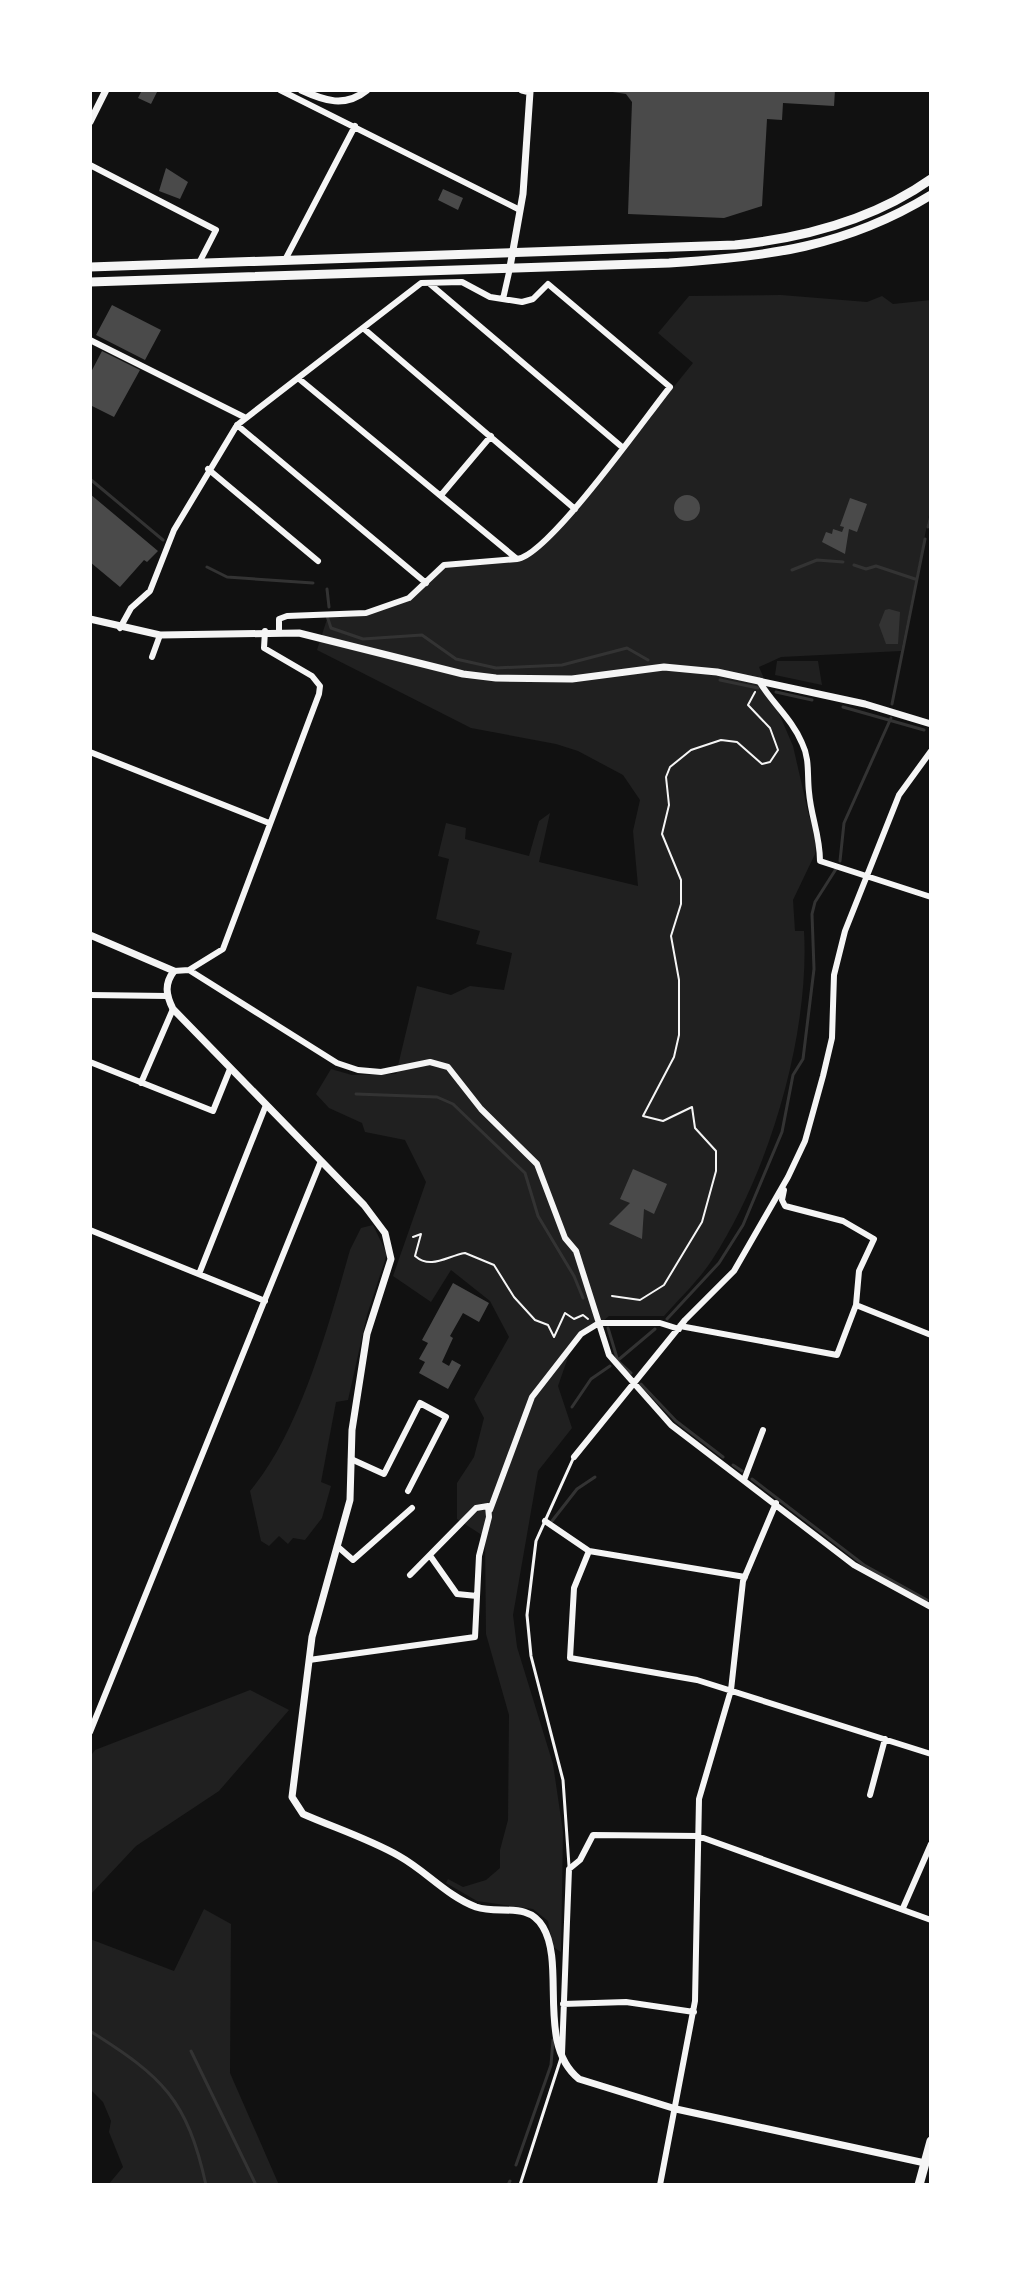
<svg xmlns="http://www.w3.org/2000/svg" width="1021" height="2275" font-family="Manrope,sans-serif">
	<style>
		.green { fill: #202020 }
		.water { fill: #333 }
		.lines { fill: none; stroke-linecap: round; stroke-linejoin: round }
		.stream { stroke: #333; stroke-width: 3 }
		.building { fill: #4a4a4a }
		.path { stroke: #f5f5f5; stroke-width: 2 }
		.service { stroke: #f5f5f5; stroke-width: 3 }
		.minor { stroke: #f5f5f5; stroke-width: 6 }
		.tertiary { stroke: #f5f5f5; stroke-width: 7 }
		.trunk { stroke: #f5f5f5; stroke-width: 9 }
	</style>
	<rect width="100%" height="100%" fill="#111"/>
	<path class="green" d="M781 295 867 302 882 296 893 304 931 300V506L901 651 781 657 759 667 793 746 809 816 817 836 815 854 793 900 795 931H804C810 1034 769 1173 712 1260 699 1280 680 1298 664 1316H609L572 1346 558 1386 572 1428 538 1471 513 1615 517 1647 553 1764 563 1832 561 1952 553 1947 548 1921 533 1909 477 1901 446 1883 448 1879 463 1887 486 1880 500 1868V1850L508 1820 509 1715 486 1634 485 1537 457 1519V1483L474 1457 484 1418 474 1399 509 1337 490 1301 451 1270 431 1302 393 1276 426 1182 405 1140 365 1132 362 1123 329 1108 316 1094 331 1069 352 1075 396 1074 417 986 451 995 470 986 504 990 512 953 476 944 480 931 436 919 449 859 438 856 446 823 466 828 465 839 529 856 539 821 550 813 539 862 638 886 633 831 640 800 623 775 578 751 556 744 471 728 317 650 329 613 360 614 409 598 444 565 524 558 575 509 693 363 658 333 689 296Z
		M777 661H818L822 685 775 675Z
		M373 1225 387 1254 367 1315 348 1400 336 1402 321 1482 331 1486 322 1518 305 1540 293 1538 288 1544 279 1536 269 1546 261 1541 250 1491C300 1432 329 1324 350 1250L361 1228Z
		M250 1690 289 1710 219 1791 136 1846 90 1895V1757L95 1750Z
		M204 1909 231 1924 230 2073 279 2185H108L123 2167 109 2132 111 2121 103 2102 90 2089V1939L174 1971Z"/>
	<path class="water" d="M889 609 900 612 898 644H886L879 625 885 610Z"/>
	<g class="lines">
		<path class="stream" d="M90 479 163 540
			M928 527 931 515
			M854 565 866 569 876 566 915 579
			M207 567 227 577 313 583
			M792 570 817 560 843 562
			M327 589 329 607
			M327 616 331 628 363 639 422 635 456 659 496 668 562 665 627 648 648 660
			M720 680 758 688
			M776 692 812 700
			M892 704 925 539
			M843 707 924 730
			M840 861 844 823 891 718
			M356 1094 437 1097 453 1104 525 1173 538 1216 574 1276 583 1298
			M667 1319 719 1263 743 1225 782 1132 793 1075 803 1059 814 969 812 914 815 902 836 869
			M608 1328 617 1358
			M617 1361 655 1329
			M619 1362 631 1373
			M641 1384 676 1421 723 1457
			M572 1407 591 1379 610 1366
			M733 1465 742 1471
			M752 1479 864 1565 927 1600
			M552 1521 577 1489 595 1477
			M90 2031C163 2077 187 2099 206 2185
			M191 2051 256 2185
			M516 2165 551 2065 553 2040
			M508 2185 510 2181"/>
	</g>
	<path class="building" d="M142 90H158L151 104 138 98Z
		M599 90H835L834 106 783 103 782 120 767 119 762 206 724 218 628 214 632 102 626 94Z
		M166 168 188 182 180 199 159 191Z
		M443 189 463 198 458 210 438 200Z
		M112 305 161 330 145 360 96 335Z
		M102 351 140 370 114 417 90 405V374Z
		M90 494 158 551 147 562 144 560 120 587 90 562Z
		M674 508a13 13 0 1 1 26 0a13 13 0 1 1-26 0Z
		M850 498 867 504 857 532 849 529 845 554 822 542 826 532 832 534 833 529 842 532 844 527 840 526Z
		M633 1169 667 1184 654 1214 644 1209 642 1239 609 1224 630 1203 620 1199Z
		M453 1283 489 1303 479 1322 463 1313 450 1336 453 1338 442 1362 449 1366 452 1360 461 1365 448 1389 419 1373 425 1362 419 1359 428 1343 422 1340Z"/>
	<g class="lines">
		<path class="path" d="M413 1237 421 1234 415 1256C431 1270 447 1256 465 1253L494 1265 514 1297 535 1320 548 1325 554 1337 565 1313 574 1319 583 1315 588 1319
			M612 1296 640 1300 664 1285 702 1222 716 1171V1151L695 1128 692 1107 663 1121 643 1116 674 1057 679 1035V980L671 936 681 904V880L662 834 669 805 666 777 670 767 691 750 721 740 737 742 762 764 770 762 778 750 770 728 748 705 755 692"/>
		<path class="service" d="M569 1866 563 1780 531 1656 527 1615 536 1541 573 1459
			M520 2185 561 2058"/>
		<path class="minor" d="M280 90 520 210
			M90 165 216 230 199 263
			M285 260 355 126
			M430 284 622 447
			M503 299 510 268
			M363 328 575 509
			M90 340 246 418
			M237 425 426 583
			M208 469 318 561
			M442 494 491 436
			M120 628 131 608 150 591 174 530 237 425 421 283 462 282 490 297 522 302 533 299 548 284 670 387C645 418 548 556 517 559L298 378
			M279 631V619L287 616 366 613 409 598 444 565 517 559
			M152 657 160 635
			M759 681C772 703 792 719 802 743 810 759 807 775 809 792 811 817 820 835 820 861L931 897
			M90 752 269 823
			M189 970 223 949 319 694 320 686 312 676 264 648 265 631
			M174 971 189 970 337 1063 358 1070 381 1072 430 1062 448 1067 481 1109 537 1164 565 1238 576 1251 609 1355 671 1425 854 1565 931 1607
			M90 995 167 996
			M90 1062 213 1111 230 1069
			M141 1083 173 1009
			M784 1190 782 1200 785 1206 843 1221 874 1239 859 1271 856 1305 931 1335
			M90 1230 265 1301
			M199 1274 266 1105
			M680 1326 837 1355 856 1305
			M574 1457 685 1320 734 1271 788 1177 805 1141 823 1076 832 1038 834 975 845 931 899 795 931 751
			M351 1459 384 1474 420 1403 446 1417 408 1491
			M744 1480 763 1430
			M490 1510 532 1397 581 1334 599 1323H660L679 1329
			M545 1521 589 1551
			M337 1546 353 1560 412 1508
			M431 1557 457 1594 477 1596
			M745 1577 589 1551 574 1588 570 1658 697 1680 931 1754
			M309 1660 475 1637 479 1556 489 1517 488 1506 476 1508 410 1575
			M90 1732 321 1161
			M870 1795 885 1739
			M903 1908 931 1844
			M563 2004 626 2002 694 2012
			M562 2054 569 1869 580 1860 593 1835 698 1836 931 1920
			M660 2185 695 2001 699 1799 731 1690 743 1581 776 1503"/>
		<path class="tertiary" d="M301 90C325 101 345 108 367 90
			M90 122 106 90
			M510 267 523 194 530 92 522 90
			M90 619 160 635 299 633 463 674 496 678 572 679 664 667 717 672 865 704 931 724
			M90 935 174 971C164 984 166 995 173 1009L364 1205 385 1233 391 1259 367 1334 352 1430 350 1500 312 1637 292 1797 303 1814C335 1828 369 1839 399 1856 426 1871 447 1896 476 1907 499 1915 528 1901 543 1927 566 1965 536 2045 579 2079L676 2109 925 2163"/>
		<path class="trunk" d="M90 267 735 245C804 238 873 220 931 179
			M90 282 669 263C767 257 846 247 931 195
			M919 2185 931 2141"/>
	</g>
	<rect width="1021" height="2275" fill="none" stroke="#ffffff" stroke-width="184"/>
</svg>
